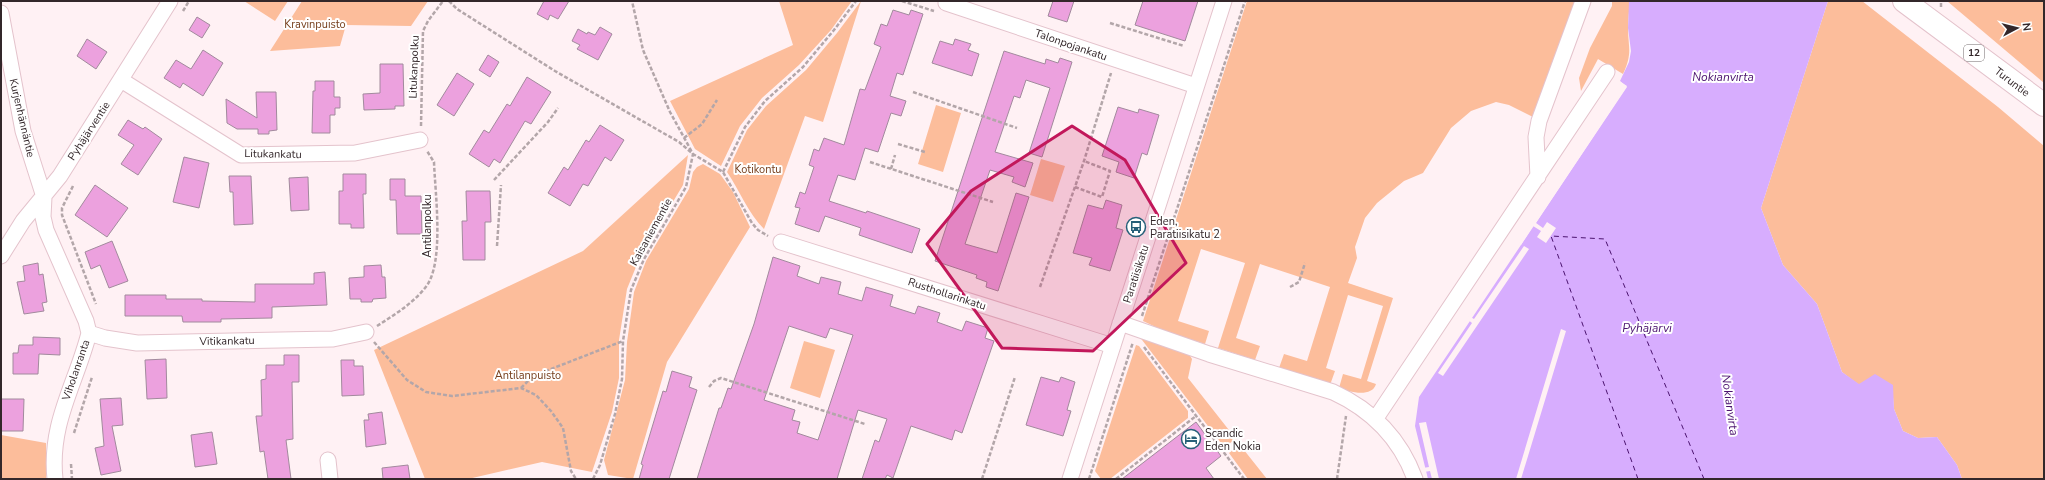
<svg xmlns="http://www.w3.org/2000/svg" width="2045" height="480" font-family="'Nunito Sans',sans-serif">
	<style>
		.green { fill: #fcbd9b }
		.water { fill: #d7adfe }
		.pier { fill: #fff1f4 }
		.lines { fill: none; stroke-linecap: round; stroke-linejoin: round }
		.ferry { stroke: #4b136f; stroke-width: 1; stroke-dasharray: 5 4; stroke-linecap: butt }
		.building { fill: #eca1de; stroke: #a28a9d; fill-rule: evenodd }
		.minor-casing { stroke: #e4c3cc; stroke-width: 17 }
		.highway-casing { stroke: #e4c3cc; stroke-width: 24 }
		.path { stroke: #b3a6a9; stroke-width: 2.5; stroke-dasharray: 4 2; stroke-linecap: butt }
		.minor { stroke: #fff; stroke-width: 15 }
		.highway { stroke: #fff; stroke-width: 22 }
		.marked { fill: #c2185b; fill-opacity: 0.2; stroke: #c2185b; stroke-width: 3; stroke-linejoin: round }
		.labels { text-anchor: middle; dominant-baseline: central; stroke-width: 4; stroke-linejoin: round; paint-order: stroke }
		.shield { fill: #fff; stroke: #70686a; stroke-width: 1 }
		.shield-label { font-size: 10px; font-weight: bold; fill: #33272a }
		.park-label { font-size: 11px; fill: #77401e; stroke: #fff }
		.street-label { font-size: 11px; fill: #33272a; stroke: #fff }
		.poi-label { font-size: 11px; fill: #33272a; stroke: #fff; text-anchor: start }
		.water-label { font-size: 12px; font-style: italic; fill: #4b136f; stroke: #fff }
	</style>
	<rect width="100%" height="100%" fill="#fff1f4"/>
	<path class="green" d="M244 1H288L275 21Z
		M302 1H428L411 26 346 25 340 46 270 51Z
		M779 1H852L831 30 799 65 762 98 740 126 721 166 695 149 670 101 793 45Z
		M861 1 823 122 805 116 764 229C748 213 740 191 727 172L747 130 766 106 806 70 837 33Z
		M1247 1H1576L1535 118 1509 105 1496 102 1471 111 1451 128 1423 173 1404 181 1377 203 1365 218 1355 247 1357 258 1348 283 1393 298 1367 381 1376 384C1372 398 1349 392 1339 388L1343 374 1361 379 1383 306 1348 295 1326 368 1335 371 1330 385 1279 368 1284 354 1307 361 1330 287 1260 264 1236 338 1260 346 1255 360 1218 348 1245 263 1201 249 1178 321 1209 331 1205 344 1164 331 1143 321Z
		M1612 1H1629C1630 9 1628 18 1628 27 1628 48 1633 52 1623 74L1598 59 1581 91 1579 78 1590 48 1612 6Z
		M1828 1H1862L1998 107 2044 146V479H1962L1957 465 1937 437 1918 438 1903 431 1894 409 1892 385H1859L1842 372 1817 304 1783 265 1761 208Z
		M1947 1H2044V83Z
		M936 105 961 113 943 172 918 164Z
		M688 155 683 185 640 257 627 289 619 340V378L612 412 592 472 542 462 468 479H425L374 350 583 251Z
		M1041 159 1065 166 1053 202 1030 195Z
		M703 164 720 174 733 192 750 227 667 362 633 479 608 475 604 460 625 380 627 342 634 292 646 261 689 189 693 172 697 167Z
		M1139 336 1189 354 1192 359 1188 378 1236 439 1224 447Z
		M804 341 835 350 820 398 790 388Z
		M1136 345 1139 346 1188 411V418L1110 479H1101L1095 471Z
		M1 435 46 443V479H1Z
		M1240 445 1267 479H1248L1229 453Z"/>
	<path class="water" d="M1629 1H1828L1761 208 1783 265 1817 304 1842 372 1859 384 1875 374 1893 385 1894 409 1903 431 1918 438 1937 437 1957 465 1962 479H1428L1415 426 1419 397 1627 87 1620 81 1629 62 1631 51 1628 28Z"/>
	<path class="pier" d="M1618 80 1627 86 1536 223 1543 228 1547 222 1556 228 1546 243 1537 237 1541 231 1533 226 1521 245 1519 243 1624 87 1618 83Z
		M1524 246 1529 249 1443 376 1438 373 1472 323 1467 319 1469 316 1474 319Z
		M1561 329 1566 331 1521 479H1516Z
		M1426 422 1439 479H1432L1430 471 1424 472 1423 468 1429 467 1419 423Z"/>
	<g class="lines">
		<path class="ferry" d="M1638 479 1551 236 1605 239 1704 479"/>
	</g>
	<path class="building" d="M544 1H569L558 19 550 15 548 20 537 14Z
		M1053 1H1074L1067 22 1048 16Z
		M1143 1H1198L1185 41 1135 25Z
		M893 10 909 15 911 10 923 14 903 75 897 73 890 96 906 101 901 116 891 113 878 152 865 148 855 180 838 175 829 201 866 213 867 211 920 229 912 253 859 235 861 228 825 216 819 232 795 224 800 208 795 207 800 192 805 194 814 167 809 165 814 149 819 151 824 138 844 145 860 89 865 90 881 47 874 44 881 24 887 26Z
		M197 17 210 25 202 38 189 30Z
		M600 27 612 34 598 60 577 49 580 45 572 41 578 29 587 34 588 32 595 35Z
		M87 39 107 52 96 69 77 56Z
		M955 39 971 44 968 50 979 54 972 76 932 63 940 41 953 45Z
		M203 50 223 63 203 96 183 83 180 88 164 78 176 60 191 69Z
		M1004 51 1045 64 1046 59 1058 63 1060 58 1072 62 1042 157 1029 153 1050 88 1026 80 1020 98 1014 96 995 152 1033 163 1025 187 1012 182 1014 177 990 170 965 244 997 253 1016 193 1029 197 998 291 986 287 987 282 976 278 977 275 935 261Z
		M488 55 499 62 490 77 479 70Z
		M380 64H403L404 106H395V109L364 110 363 94 380 93Z
		M457 73 474 84 454 116 437 105Z
		M527 77 551 92 531 124 525 121 500 163 494 159 489 167 469 154 484 130 489 133 507 104 510 106Z
		M315 81H334V97H340V108H335V115H330V133H312L313 91H315Z
		M256 92H276L277 130 269 131V134H258V129H237L227 123 226 99 257 118Z
		M1118 107 1138 113 1139 109 1159 115 1147 155 1142 153 1134 178 1116 172 1119 162 1102 156Z
		M128 120 143 129 145 127 162 139 138 175 121 164 134 145 118 135Z
		M600 125 624 140 611 161 605 157 588 186 583 184 570 206 548 193 564 167 568 170 586 140 589 142Z
		M184 157 209 163 199 208 173 202Z
		M343 174H366V194H363L364 228H351V224H339V191H343Z
		M229 176H251L253 224 234 225 233 192H230Z
		M308 177 309 210 291 211 289 178Z
		M390 179H405V196H421L422 234H397L396 200H390Z
		M95 185 128 208 107 237 75 215Z
		M466 191H490L491 222H485V260H463L462 221H467Z
		M1106 200 1122 205 1116 228 1123 230 1110 271 1089 265 1092 258 1073 253 1088 205 1103 209Z
		M112 241 128 281 109 288 100 265 91 269 85 252Z
		M773 257 800 266 797 276 819 284 821 277 841 282 838 294 862 301 866 287 893 295 890 306 915 314 918 306 940 313 937 322 962 331 966 321 988 328 985 338 994 341 962 433 955 430 952 440 911 426 893 478 887 475 885 479H862L875 440 879 442 887 419 858 410 837 479H697L719 408H721L728 388 731 389 754 324ZM789 326 826 338 830 328 853 335 818 440 797 433 800 422 792 420 795 410 764 400Z
		M38 263 39 275 43 274 47 302 42 303 44 311 24 314 17 282 25 281 23 266Z
		M381 265 382 277H385L386 298 373 299 372 302H361V299H350L349 278 364 277V266Z
		M325 272 327 305 272 307V318L221 319V322H183L182 316H125V295H166V299H202V301L255 302V284H314V273Z
		M33 337 60 338V355L39 354 38 374H13V353H18L19 345H33Z
		M284 355H299V382H292L293 439 286 440 291 479H268L264 451 260 452 256 416H262L261 380 266 379V365H284Z
		M166 359 167 398 147 399 145 360Z
		M341 360H354V366H363L364 395 342 396Z
		M672 371 692 377 689 387 697 390 669 479H639L643 465 641 464 663 391 666 392Z
		M1041 377 1059 382 1061 377 1075 382 1067 410 1071 411 1063 436 1026 425Z
		M121 398 123 425 112 426 121 471 101 475 95 448 104 446 100 399Z
		M1 399H24L23 431H1Z
		M382 412 386 444 366 447 364 420H369L368 414Z
		M1196 422 1221 456 1206 468 1214 479H1122Z
		M212 432 217 464 195 467 191 435Z
		M408 465 410 479H383L382 468Z"/>
	<g class="lines">
		<defs>
			<path id="minor" d="M946 3 1196 86
				M1 13 23 131 44 197 43 217 46 230 86 321 89 333C76 384 49 423 55 479
				M121 80 241 155 355 153 420 140
				M1538 177 1536 137 1539 121 1583 1
				M781 242 1113 346
				M1 256 23 221 60 176 170 1
				M1120 323 1209 354 1333 392C1372 410 1400 438 1415 479
				M89 333 105 338 137 343 333 339 366 332
				M1376 418 1607 72
				M328 460 330 479
				M1070 479 1224 1"/>
			<path id="highway" d="M1904 1 2044 105"/>
		</defs>
		<use href="#minor" class="minor-casing"/>
		<use href="#highway" class="highway-casing"/>
		<path class="path" d="M449 1 457 9 555 71 679 142 693 154 723 172 752 223 758 230 768 236
			M902 1 934 11
			M1941 7V1
			M183 11 189 1
			M1110 23 1184 46
			M913 92 1017 128
			M421 126 423 31 428 21 443 1
			M684 138 702 124 717 100
			M898 144 925 152
			M870 162 993 202
			M891 169 895 155
			M723 172 745 127 765 101 803 67 834 30 856 1
			M494 180 548 122 558 108
			M73 186 62 208V215L96 304
			M1075 187 1102 197 1110 171 1084 161
			M497 246 501 185
			M1040 287 1084 161 1111 73
			M1290 287 1299 282 1305 263
			M1142 316 1245 1
			M377 326C394 315 412 304 425 288 445 265 435 193 434 162L427 151
			M374 342 407 380 426 392 452 396 521 388 536 395 551 411 563 428 571 471 576 479
			M1144 347 1244 479
			M709 387 714 381 721 378 865 424
			M521 388 533 376 623 341
			M74 433 92 377
			M71 464 72 479
			M593 479 600 465 615 414 622 379 623 341 631 290 644 259 686 187 693 154 670 112 643 50 632 1
			M982 479 1015 377
			M1089 479 1133 342
			M1116 479 1196 416
			M1337 479 1346 416"/>
		<use href="#minor" class="minor"/>
		<use href="#highway" class="highway"/>
	</g>
	<path class="marked" d="M1072 126 1125 160 1186 263 1093 351 1002 348 927 244 971 191Z"/>
	<defs>
		<symbol id="bus-ring" viewBox="-11 -11 22 22"><circle r="9.5" fill="#fff" stroke="#276079" stroke-width="1.5"/><path d="M-5-6H5V4H4V6H2V4H-2V6H-4V4H-5ZM-3.5-4V0h7V-4ZM-3.5 1.2v1.5H-2V1.2ZM2 1.2v1.5H3.5V1.2Z" fill="#276079"/></symbol>
		<symbol id="hotel-ring" viewBox="-11 -11 22 22"><circle r="9.5" fill="#fff" stroke="#276079" stroke-width="1.5"/><path d="M-6-4.5h1.5V1H6V5H4.5V3h-9V5H-6ZM-4 0a1.8 1.8 0 1 1 3.6 0ZM.5 0V-2.5h3Q6-2.5 6 0Z" fill="#276079"/></symbol>
	</defs>
	<g fill-rule="evenodd">
		<use href="#bus-ring" x="1125" y="216" width="22" height="22"/>
		<use href="#hotel-ring" x="1180" y="428" width="22" height="22"/>
	</g>
	<g class="labels">
		<rect class="shield" x="1964" y="45" width="20" height="16" rx="3"/>
		<g class="shield-label">
			<text x="1974" y="53">12</text>
		</g>
		<g class="park-label">
			<text x="315" y="24">Kravinpuisto</text>
			<text x="758" y="169">Kotikontu</text>
			<text x="528" y="375">Antilanpuisto</text>
		</g>
		<g class="street-label">
			<text transform="translate(1071 45) rotate(19)">Talonpojankatu</text>
			<text transform="translate(414 67) rotate(-88)">Litukanpolku</text>
			<text transform="translate(2012 82) rotate(37)">Turuntie</text>
			<text transform="translate(22 118) rotate(77)">Kurjenhännäntie</text>
			<text transform="translate(89 131) rotate(-57)">Pyhäjärventie</text>
			<text transform="translate(273 154) rotate(1)">Litukankatu</text>
			<text transform="translate(427 226) rotate(-90)">Antilanpolku</text>
			<text transform="translate(651 232) rotate(-61)">Kaisaniementie</text>
			<text transform="translate(1136 274) rotate(-72)">Paratiisikatu</text>
			<text transform="translate(947 294) rotate(18)">Rusthollarinkatu</text>
			<text transform="translate(227 341) rotate(-1)">Vitikankatu</text>
			<text transform="translate(76 370) rotate(-71)">Viholanranta</text>
		</g>
		<g class="poi-label">
			<text x="1150" y="221">Eden,<tspan x="1150" dy="13">Paratiisikatu 2</tspan></text>
			<text x="1205" y="433">Scandic<tspan x="1205" dy="13">Eden Nokia</tspan></text>
		</g>
		<g class="water-label">
			<text x="1723" y="77">Nokianvirta</text>
			<text x="1647" y="328">Pyhäjärvi</text>
			<text transform="translate(1730 405) rotate(82)">Nokianvirta</text>
		</g>
	</g>
	<rect width="2045" height="480" fill="none" stroke="#33272a" stroke-width="4"/>
	<g transform="translate(2017 28) rotate(83)" stroke="#ffffff" stroke-width="3" paint-order="stroke">
	<path d="M0-3L7 15L0 10L-7 15Z" fill="#33272a"/>
	<text y="-6" font-size="11" font-weight="bold" text-anchor="middle" fill="#33272a">N</text>
	</g>
</svg>
